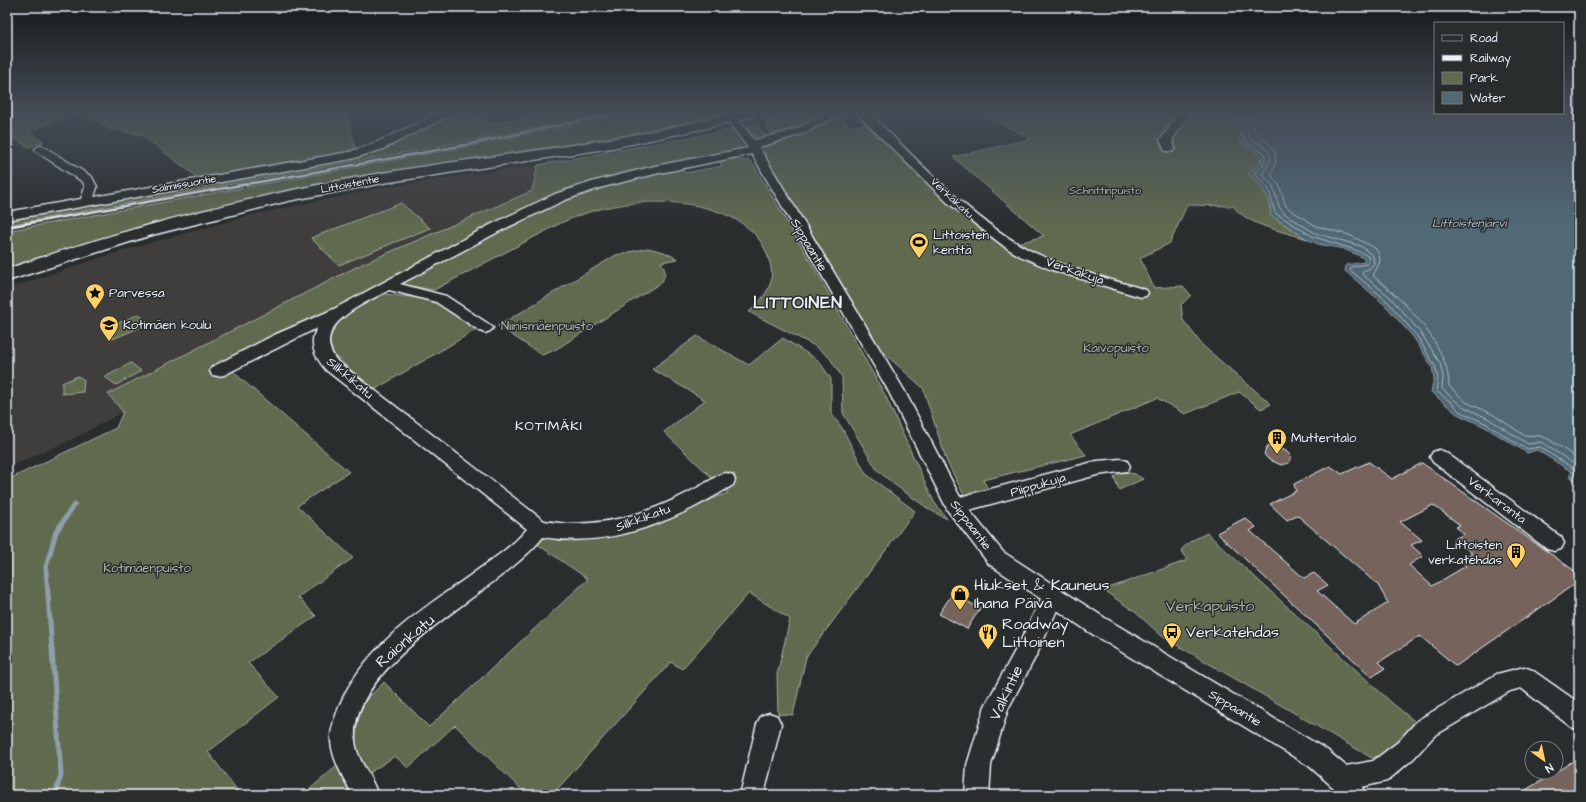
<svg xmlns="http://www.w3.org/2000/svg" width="1586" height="802" font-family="'Architects Daughter',sans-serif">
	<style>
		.built { fill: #403e3c }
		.green { fill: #606a50; stroke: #a4aea4 }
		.water { fill: #516875; stroke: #8d9fa9 }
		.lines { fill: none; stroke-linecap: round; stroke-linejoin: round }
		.shore { stroke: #acbac4; stroke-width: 1 }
		.stream-far1 { stroke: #8d9fa9; stroke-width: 4 }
		.stream { stroke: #8d9fa9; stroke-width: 5 }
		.building { fill: #74645b; stroke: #e8f1f8; fill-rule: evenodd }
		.street-casing { stroke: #e8f1f8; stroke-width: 3 }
		.secondary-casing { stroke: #e8f1f8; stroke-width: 3 }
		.street { fill: #2a2d2e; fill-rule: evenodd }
		.secondary { fill: #2a2d2e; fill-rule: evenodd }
		.rail { stroke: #e8f1f8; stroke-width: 2.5 }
		.labels { text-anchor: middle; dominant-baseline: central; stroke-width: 3; stroke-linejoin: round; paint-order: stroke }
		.far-street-label { font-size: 11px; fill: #e8f1f8; stroke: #2a2d2e }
		.far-park-label { font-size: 11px; fill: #abb4ac; stroke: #2a2d2e }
		.far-water-label { font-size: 12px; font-style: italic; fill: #acbac4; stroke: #2a2d2e }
		.poi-label { font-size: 13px; fill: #e8f1f8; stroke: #2a2d2e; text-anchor: start }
		.street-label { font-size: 13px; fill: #e8f1f8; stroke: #2a2d2e }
		.park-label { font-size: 13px; fill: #abb4ac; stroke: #2a2d2e }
		.neighbourhood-label { font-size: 14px; letter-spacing: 1px; fill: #e8f1f8; stroke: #2a2d2e }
		.near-poi-label { font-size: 16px; fill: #e8f1f8; stroke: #2a2d2e; text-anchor: start }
		.near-park-label { font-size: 16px; fill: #abb4ac; stroke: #2a2d2e }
		.near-street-label { font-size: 16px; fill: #e8f1f8; stroke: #2a2d2e }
		.district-label { font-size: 17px; font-weight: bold; letter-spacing: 1px; fill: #e8f1f8; stroke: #2a2d2e }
	</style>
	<rect width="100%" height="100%" fill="#2a2d2e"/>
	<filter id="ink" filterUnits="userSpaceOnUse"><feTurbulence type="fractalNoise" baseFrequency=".025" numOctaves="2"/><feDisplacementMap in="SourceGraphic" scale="8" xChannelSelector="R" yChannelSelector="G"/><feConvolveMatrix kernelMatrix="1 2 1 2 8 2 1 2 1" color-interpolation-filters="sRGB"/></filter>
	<g filter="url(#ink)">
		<path class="built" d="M609 113H634L497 141 7 231V225L496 136Z
			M538 165 532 191 362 264 108 394 123 412 69 441 7 467V289L121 251 252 215 386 187Z"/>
		<path class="green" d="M7 113H81L28 131 44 142 28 147 12 137 7 138Z
			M85 113H347L356 151 301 162 198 178 142 135 110 129Z
			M459 113H470L490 124 543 113H609L496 136 7 225V219L387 147Z
			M634 113H728L659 131 538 152 412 169 7 271V231L497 141Z
			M790 113H827L774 136 769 131 765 121Z
			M843 113 851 114 843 119 851 127 869 123 976 224 1015 244 1044 236 953 157 1031 139 980 113H1231L1241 135 1262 157 1253 179 1266 191 1272 216 1307 239C1283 231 1248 226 1233 206L1187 205 1170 243 1140 258 1154 288 1183 286 1191 295 1181 305 1183 320 1203 346 1271 404 1261 409 1239 392 1185 414 1157 398 1070 435 1086 455 983 480 988 489 965 497 947 462 923 388 876 346 765 158V147L799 136 826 124Z
			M757 124 767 139 761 140 748 132V126Z
			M730 130 742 146 739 149 667 165 591 184 386 282 226 363 240 378 349 472 297 506 353 558 298 597 316 616 248 663 279 697 208 752 241 795H7V480L116 428 123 412 108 394 362 264 532 191 538 165Z
			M727 158 750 161 755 167 820 278 885 395 934 502 947 519 930 510 895 485 877 470 843 413 842 377 829 357 815 346 749 312C768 293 778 282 767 254 748 203 666 197 621 205 599 208 577 215 557 225L434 290 398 284 566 197 619 181 682 167 685 173 722 166 719 160Z
			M401 203 430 228 339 265 311 238Z
			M648 248 664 252 678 259 661 262C666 270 666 273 662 282L555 350 542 355 498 326 616 255Z
			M384 294 429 299 479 328 374 390 326 348 327 331 350 310Z
			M139 314 148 324 113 339 105 329Z
			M697 336 749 365 783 338 819 361 831 379V413L842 428 866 474 915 511 806 657 793 715 778 714 777 675 790 619 749 593 682 669 671 662 552 795H527L455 725 408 768 395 756 369 773 355 754 352 728 360 706 384 682 429 727 588 579 537 544 546 536 614 535 728 493 664 432 705 400 652 369Z
			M131 363 141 371 116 385 105 377Z
			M78 376 84 380 83 392 62 394V383Z
			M1122 472 1135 474 1143 479 1119 490 1114 477Z
			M1207 533 1392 703 1418 724C1405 737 1390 754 1372 758L1163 637 1134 611 1103 590 1188 560 1181 550 1191 541Z
			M338 765 349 793 346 795H303Z"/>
		<path class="water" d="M1234 113H1579V480L1576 481 1569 476 1572 472 1537 450 1527 453 1485 427 1457 414 1431 392 1434 378 1432 367 1414 338 1384 304 1345 271 1346 265 1364 262V258L1344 249 1318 244 1307 239 1270 215C1273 197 1259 186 1249 173L1262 161C1262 152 1245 147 1239 140L1241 135 1236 126Z"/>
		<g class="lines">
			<path class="shore" d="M1238 113 1244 140 1265 154V163L1254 173 1269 190 1275 213 1312 236 1355 250 1368 256 1369 260 1367 264 1351 267 1350 270 1387 301 1417 336 1435 366 1438 378 1436 391 1451 402 1459 411 1487 424 1519 445 1528 449 1540 447 1574 469 1576 475 1579 476
				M1243 113 1250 139C1270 149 1278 154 1262 174L1273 186 1279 207 1285 214 1315 233 1361 246 1373 256 1374 263 1370 268 1363 271 1362 274 1390 297 1421 333 1440 363 1443 377 1442 389 1462 406 1489 419 1528 444 1541 442 1579 467
				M1249 113 1256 135 1268 143 1275 151 1276 161 1271 175 1279 185 1286 206 1292 211 1316 226 1349 235 1375 248 1379 254 1380 261 1373 276C1404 300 1449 345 1449 386L1466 402 1492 414 1524 435 1540 436 1548 439 1579 459"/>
			<path class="stream-far1" d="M72 509 75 504"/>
			<path class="stream" d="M55 795 61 775 46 567 56 532 72 508"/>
		</g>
		<path class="building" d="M1274 446 1286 451 1291 456 1289 463 1281 465 1268 459 1264 454 1267 447Z
			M1369 462 1392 479 1422 463 1579 574V581L1456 666 1420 636 1379 662 1385 668 1372 677 1217 533 1245 518 1256 527 1250 531 1304 578 1314 573 1328 585 1317 591 1354 624 1388 603 1378 585 1297 515 1287 520 1270 504 1296 491 1294 484 1330 466 1342 474ZM1433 505 1460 525 1456 527 1464 534 1454 539 1472 553 1459 560 1466 566 1432 586 1409 565 1423 556 1411 545 1422 540 1400 522Z
			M952 594 980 608 967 629 939 614Z
			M1579 757V795H1517L1556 772Z"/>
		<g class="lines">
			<defs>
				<path id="street" d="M439 113H454L383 149 351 159 7 220V212L81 199 85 187 83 182 37 152 35 149 41 145 92 177 97 187 94 197 349 152 375 143Z
					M827 113H842L802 134 759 147 904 390 960 497 1097 461 1121 459 1127 461 1130 466 1127 471 1097 475 969 510 1003 552 1105 618 1327 750 1346 766 1373 761 1398 742 1418 720 1497 674 1524 667 1532 670 1579 703V730L1571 727 1521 688 1510 691 1434 736 1414 758 1387 781 1362 787 1365 795H1339L1334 788 1309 766 1089 632 1057 610 1038 652 1008 709 991 765 989 795H965L967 765 985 706 1022 638 1041 599 989 564 948 511 888 390 752 154 655 174 603 187 565 200 500 231 400 284 446 296 490 325 493 328 490 331 485 333 480 331 436 302 389 290C364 304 307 326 338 362L544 521C607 532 666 508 719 475L726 473 733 475 735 480 733 485C677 520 611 549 543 537 499 593 350 659 355 740 356 758 370 774 376 790L374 795H353C344 779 333 761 331 742 330 730 335 718 339 707 362 649 419 611 468 577 488 562 510 549 527 529L326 370C315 357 308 344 317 328L224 375 218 376 212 375 210 371 212 367 272 336 334 309 490 225 555 194 595 181 655 166 748 148 726 118 728 116H736L754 140 794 130Z
					M856 113H869C918 160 970 219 1031 251 1067 269 1107 278 1146 290L1148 293 1146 296 1141 297 1052 270 1020 256 1005 247 947 202Z
					M1179 113H1191L1172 140 1175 148 1173 151H1165L1160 140Z
					M1439 450 1445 452 1561 537 1564 543 1561 549 1554 551 1547 549 1433 462 1430 457 1433 452Z
					M769 713 777 716 781 724 764 795H740L757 724 761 716Z"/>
				<path id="secondary" d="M730 113H754L752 116 702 129 612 148 383 183 288 201 152 235 7 281V269C129 227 254 195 382 173 498 154 616 144 730 113Z"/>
			</defs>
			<use href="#street" class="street-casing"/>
			<use href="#secondary" class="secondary-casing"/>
			<use href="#street" class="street"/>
			<use href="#secondary" class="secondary"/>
			<path class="rail" d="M7 227 465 145 619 113"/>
		</g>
	</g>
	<linearGradient id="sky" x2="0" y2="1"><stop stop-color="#171919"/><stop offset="0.5" stop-color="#444c57"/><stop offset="1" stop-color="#444c57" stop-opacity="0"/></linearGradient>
	<rect width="1586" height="225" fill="url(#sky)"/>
	<defs>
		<symbol id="stadium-pin" viewBox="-11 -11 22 30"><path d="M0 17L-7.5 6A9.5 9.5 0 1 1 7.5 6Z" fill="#ffd166" stroke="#2a2d2e"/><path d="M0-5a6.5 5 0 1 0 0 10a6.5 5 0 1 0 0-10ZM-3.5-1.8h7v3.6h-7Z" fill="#111"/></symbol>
		<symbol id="sight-pin" viewBox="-11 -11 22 30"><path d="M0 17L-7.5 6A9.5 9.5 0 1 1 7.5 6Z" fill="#ffd166" stroke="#2a2d2e"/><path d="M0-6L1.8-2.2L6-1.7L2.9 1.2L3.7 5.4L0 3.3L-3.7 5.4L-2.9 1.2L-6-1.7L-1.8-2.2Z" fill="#111"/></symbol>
		<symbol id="school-pin" viewBox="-11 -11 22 30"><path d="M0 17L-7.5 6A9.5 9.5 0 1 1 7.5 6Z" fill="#ffd166" stroke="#2a2d2e"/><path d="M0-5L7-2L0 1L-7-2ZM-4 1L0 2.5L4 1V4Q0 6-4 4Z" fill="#111"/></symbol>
		<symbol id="building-pin" viewBox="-11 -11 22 30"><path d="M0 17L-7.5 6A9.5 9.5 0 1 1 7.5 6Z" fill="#ffd166" stroke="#2a2d2e"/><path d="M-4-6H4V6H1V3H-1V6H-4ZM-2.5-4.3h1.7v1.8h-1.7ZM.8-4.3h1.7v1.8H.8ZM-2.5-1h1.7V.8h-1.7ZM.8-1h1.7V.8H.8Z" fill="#111"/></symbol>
		<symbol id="shop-pin" viewBox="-11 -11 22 30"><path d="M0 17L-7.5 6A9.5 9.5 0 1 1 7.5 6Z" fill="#ffd166" stroke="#2a2d2e"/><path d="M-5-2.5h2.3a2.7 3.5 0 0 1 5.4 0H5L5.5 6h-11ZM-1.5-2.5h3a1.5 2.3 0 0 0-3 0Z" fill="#111"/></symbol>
		<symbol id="bus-pin" viewBox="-11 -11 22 30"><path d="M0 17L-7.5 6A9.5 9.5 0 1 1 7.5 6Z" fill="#ffd166" stroke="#2a2d2e"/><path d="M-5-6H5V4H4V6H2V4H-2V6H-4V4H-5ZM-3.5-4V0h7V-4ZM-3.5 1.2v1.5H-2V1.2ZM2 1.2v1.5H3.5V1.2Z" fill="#111"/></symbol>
		<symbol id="restaurant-pin" viewBox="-11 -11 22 30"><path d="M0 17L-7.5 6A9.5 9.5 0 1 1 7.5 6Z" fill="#ffd166" stroke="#2a2d2e"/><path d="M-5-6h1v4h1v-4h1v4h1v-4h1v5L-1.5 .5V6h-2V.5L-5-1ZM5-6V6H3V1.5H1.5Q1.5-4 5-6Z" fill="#111"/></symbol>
	</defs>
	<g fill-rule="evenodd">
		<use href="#stadium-pin" x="908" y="231" width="22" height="30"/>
		<use href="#sight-pin" x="84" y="282" width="22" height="30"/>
		<use href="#school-pin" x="98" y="314" width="22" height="30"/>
		<use href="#building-pin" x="1266" y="427" width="22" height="30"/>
		<use href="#building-pin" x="1505" y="541" width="22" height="30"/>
		<use href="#shop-pin" x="949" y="583" width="22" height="30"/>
		<use href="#bus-pin" x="1161" y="621" width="22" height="30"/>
		<use href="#restaurant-pin" x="977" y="622" width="22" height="30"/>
	</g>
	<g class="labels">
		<g class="far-street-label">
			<text transform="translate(184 184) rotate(-10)">Salmissuontie</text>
			<text transform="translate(350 184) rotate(-11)">Littoistentie</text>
			<text transform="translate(952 198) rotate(43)">Verkakatu</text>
		</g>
		<g class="far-park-label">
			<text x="1105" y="190">Schnittinpuisto</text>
		</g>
		<g class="far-water-label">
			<text x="1469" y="223">Littoistenjärvi</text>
		</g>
		<g class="poi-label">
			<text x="933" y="235">Littoisten<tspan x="933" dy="15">kenttä</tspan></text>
			<text x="109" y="293">Parvessa</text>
			<text x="123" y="325">Kotimäen koulu</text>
			<text x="1291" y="438">Mutteritalo</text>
			<text x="1502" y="545" text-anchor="end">Littoisten<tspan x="1502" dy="15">verkatehdas</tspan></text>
		</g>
		<g class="street-label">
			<text transform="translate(809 245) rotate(59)">Sippaantie</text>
			<text transform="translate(1075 271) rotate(19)">Verkakuja</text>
			<text transform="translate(350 378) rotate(40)">Silkkikatu</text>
			<text transform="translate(1038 485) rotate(-16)">Piippukuja</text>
			<text transform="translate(1497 500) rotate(37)">Verkaranta</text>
			<text transform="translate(643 518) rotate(-20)">Silkkikatu</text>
			<text transform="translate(971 525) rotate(53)">Sippaantie</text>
			<text transform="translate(1235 708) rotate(31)">Sippaantie</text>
		</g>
		<g class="park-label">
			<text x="547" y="326">Niinismäenpuisto</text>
			<text x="1116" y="348">Kaivopuisto</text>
			<text x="147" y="568">Kotimäenpuisto</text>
		</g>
		<g class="neighbourhood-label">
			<text x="549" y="426">KOTIMÄKI</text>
		</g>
		<g class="near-poi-label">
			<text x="974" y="585">Hiukset &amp; Kauneus<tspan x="974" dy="18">Ihana Päivä</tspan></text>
			<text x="1002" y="624">Roadway<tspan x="1002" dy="18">Littoinen</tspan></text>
			<text x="1186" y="632">Verkatehdas</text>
		</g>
		<g class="near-park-label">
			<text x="1210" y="606">Verkapuisto</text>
		</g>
		<g class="near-street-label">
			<text transform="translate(405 641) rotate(-41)">Raionkatu</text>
			<text transform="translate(1006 693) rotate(-65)">Valkintie</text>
		</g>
		<g class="district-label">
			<text x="798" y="303">LITTOINEN</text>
		</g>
	</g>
	<rect width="1586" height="802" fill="none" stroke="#2a2d2e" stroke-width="24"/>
	<rect x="12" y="12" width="1562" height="778" fill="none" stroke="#e8f1f8" stroke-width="1.5" filter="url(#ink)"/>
	<rect x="1434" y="22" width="130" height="92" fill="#2a2d2e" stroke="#767b7f"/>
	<rect x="1442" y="35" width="20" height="6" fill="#2a2d2e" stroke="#767b7f"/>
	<text x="1470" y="42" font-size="12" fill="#e8f1f8">Road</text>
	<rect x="1442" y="55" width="20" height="6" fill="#e8f1f8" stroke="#767b7f"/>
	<text x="1470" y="62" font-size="12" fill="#e8f1f8">Railway</text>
	<rect x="1442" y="72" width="20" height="12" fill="#606a50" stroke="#767b7f"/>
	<text x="1470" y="82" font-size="12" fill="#e8f1f8">Park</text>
	<rect x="1442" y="92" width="20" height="12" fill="#516875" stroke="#767b7f"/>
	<text x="1470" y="102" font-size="12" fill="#e8f1f8">Water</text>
	<g transform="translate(1544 760) rotate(147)"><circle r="19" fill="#2a2d2e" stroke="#767b7f"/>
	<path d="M0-3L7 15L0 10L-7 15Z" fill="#ffd166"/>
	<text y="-6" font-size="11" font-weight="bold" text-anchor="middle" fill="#e8f1f8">N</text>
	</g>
</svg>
